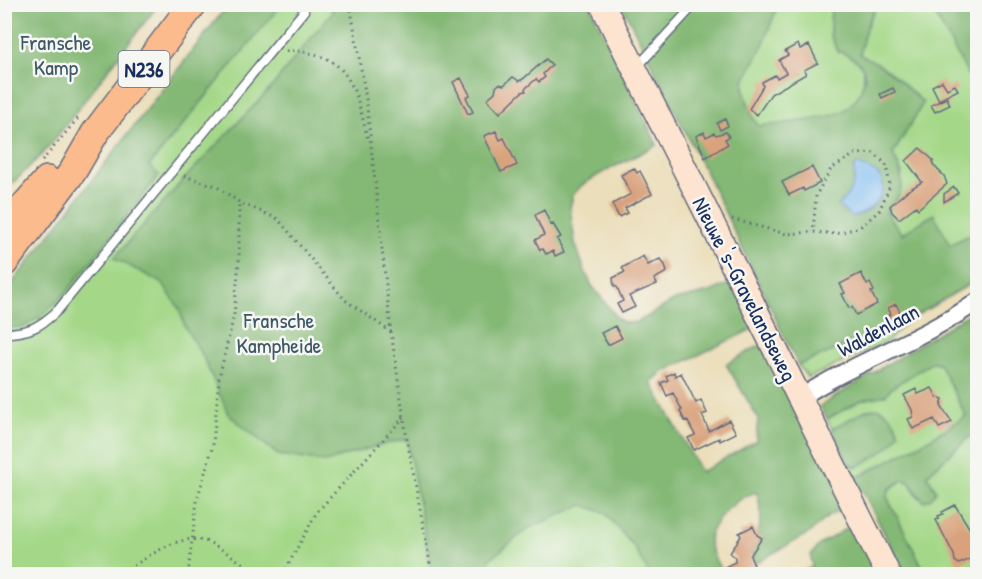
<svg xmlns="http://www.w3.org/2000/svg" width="982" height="579" font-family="'Patrick Hand',sans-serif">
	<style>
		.green { fill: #a4d888; stroke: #608473; stroke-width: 1.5 }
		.forest { fill: #83b874; stroke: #4f7469; stroke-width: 1.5; fill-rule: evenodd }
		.water { fill: #81bdf4; stroke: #4e76a9; stroke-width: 1.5 }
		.building { fill: #d9a27d }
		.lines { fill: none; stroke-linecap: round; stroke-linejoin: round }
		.lane-casing { stroke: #646c7e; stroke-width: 11 }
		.street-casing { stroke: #646c7e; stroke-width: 20 }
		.secondary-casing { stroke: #646c7e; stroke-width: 27 }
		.primary-casing { stroke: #646c7e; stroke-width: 30 }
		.path { stroke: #646c7e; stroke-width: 3; stroke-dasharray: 1.5 4.5; stroke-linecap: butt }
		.lane { stroke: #fff; stroke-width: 8 }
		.street { stroke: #fff; stroke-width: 16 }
		.secondary { stroke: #fde4d1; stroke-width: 24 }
		.primary { stroke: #fbbb8c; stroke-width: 27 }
		.labels { text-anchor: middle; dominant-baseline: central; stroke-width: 5; stroke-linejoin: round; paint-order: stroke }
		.shield { fill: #f6f6f2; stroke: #5d6b8a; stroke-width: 1.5 }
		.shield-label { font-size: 21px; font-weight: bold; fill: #1b2f5e }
		.park-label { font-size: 22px; fill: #3d5968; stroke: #f6f6f2 }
		.street-label { font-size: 22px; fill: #1b2f5e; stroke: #f6f6f2 }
	</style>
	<rect width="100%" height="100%" fill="#f6f6f2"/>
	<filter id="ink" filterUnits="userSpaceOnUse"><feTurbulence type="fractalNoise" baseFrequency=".0167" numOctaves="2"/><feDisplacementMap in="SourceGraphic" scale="12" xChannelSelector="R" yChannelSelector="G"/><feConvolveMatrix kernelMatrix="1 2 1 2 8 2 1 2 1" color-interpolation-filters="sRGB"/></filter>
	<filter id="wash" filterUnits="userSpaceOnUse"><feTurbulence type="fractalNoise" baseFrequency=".008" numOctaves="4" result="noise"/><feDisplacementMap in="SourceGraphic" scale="24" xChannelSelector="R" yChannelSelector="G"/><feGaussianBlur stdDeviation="1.35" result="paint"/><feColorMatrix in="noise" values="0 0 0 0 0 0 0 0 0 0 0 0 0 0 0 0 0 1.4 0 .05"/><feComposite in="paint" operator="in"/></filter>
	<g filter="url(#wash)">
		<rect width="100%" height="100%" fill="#ebdeba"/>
		<path class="green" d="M778 4 831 5 830 34 838 52C872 53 870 93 846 109 828 121 781 124 759 126 749 114 744 96 744 81Z
			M228 5H386L666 574H5L4 294Z
			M878 5H930L977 91V231L950 245 902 234 885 212 897 200 902 173 893 154 923 103 910 90 860 55C863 36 867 20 878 5Z
			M907 321 888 341 808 378 798 365Z
			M932 362 939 363 966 416 928 440 856 478 849 464 857 467 866 410 832 429 827 419 861 400 885 395 891 388Z
			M974 436 978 444 977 574H926L887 497 889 490 903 480 909 482 919 498 936 490 927 475 969 437Z"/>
		<path class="forest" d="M5 4 158 5 48 148 5 191Z
			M228 5H281L149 166 159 175 67 292 43 315 24 327 5 328 4 294Z
			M325 5H590L657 145 600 174 582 185 573 195 570 208 575 243 584 269 592 286 618 319 625 323 638 322 675 300 710 292 733 282 759 326 663 372 651 382 701 472 756 441 758 418 726 364 764 343 849 505 829 516 809 533 756 563 751 551C761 525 764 521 757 493 741 492 710 523 709 540 709 551 718 564 723 574H649L634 547 605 513 583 505 529 528 490 559 488 574H432L407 439 373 447 325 462 278 455 229 415 202 355 185 327 179 308 162 283 114 258 184 179 269 90 333 11Z
			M622 5H778L763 45 744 81V91L753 119 759 126C780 124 830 120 846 109 856 102 861 92 864 81 868 66 853 57 841 52H838L830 34 831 5H878C867 20 863 36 860 55 887 65 903 84 923 103L893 154C905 180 907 190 886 212L902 234 934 214 950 245 977 231V280L907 321 798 365 710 181ZM857 165 878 175C885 197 874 213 852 217L838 206C849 193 857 186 854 168Z
			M930 5H977V91Z
			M973 311 978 319 977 444 974 436 969 437 927 475 936 491C933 497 930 500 923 501L909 482 903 480 889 489 887 497 926 574H905L856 478 928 440 966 416 939 363 932 362 891 388 886 395 861 400 827 419 820 406Z
			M878 408C891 414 895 420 899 433 889 451 874 457 857 467L849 464 832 429 866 410Z
			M857 522 880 571 874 574H796L812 567 811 555 819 545Z"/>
		<path class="water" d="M857 164C864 168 878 171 881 179 890 197 866 214 852 217L838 206C849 193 857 186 854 168Z"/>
		<g id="blocks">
			<path class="building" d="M798 44 800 49 809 45 818 63 804 70 806 74 771 94 757 115 749 109 763 86 762 82 775 75 777 78 786 73 779 60 788 55 785 51Z
				M546 59 552 65 543 74 545 77 539 82 536 79 525 89 526 91 522 92 500 113 487 99 495 92 496 87 499 84 504 85 513 77 519 81 523 79Z
				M461 78 470 95 466 97 473 112 468 114 453 82Z
				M942 81 947 89 955 85 958 90 939 100 932 86Z
				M893 88 895 92 882 98 880 94Z
				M947 98 950 105 935 112 931 105Z
				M725 119 728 126 720 130 717 123Z
				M496 131 500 140 504 138 517 165 501 172 484 136Z
				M704 132 706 137 714 133 716 135 726 132 729 137 725 139 728 144 705 158 696 136Z
				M920 148 933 160V165L944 176 947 184 918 209 916 206 899 219 892 212 890 206 907 191 922 182 906 161Z
				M812 167 820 183 804 191 803 188 789 195 782 182Z
				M634 168 637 173 640 171 652 194 625 208 628 213 619 217 612 204 631 194 621 175Z
				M954 187 958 193 944 202V194Z
				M544 210 551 225 553 224 561 237 557 239 564 252 555 256 553 251 546 254 543 249 540 250 535 240 544 235 535 215Z
				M643 256 648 265 660 259 665 265 667 272 654 279 657 284 629 296 635 307 622 313 617 304 623 301 617 287 614 286 613 278 625 272 622 268Z
				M861 273 867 285 870 283 874 291 871 292 877 304 856 315 852 307 849 308 842 294 845 293 840 284Z
				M896 304 904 320 889 328 884 318 891 314 888 308Z
				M615 326 622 338 608 345 601 333Z
				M674 372 675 376 681 373 696 403 701 400 707 413 702 415 709 431 729 420 736 433 720 441 719 438 694 450 688 438 695 435 687 420 685 421 680 411 682 410 673 393 667 396 661 383 668 380 666 376Z
				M932 388 937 397 943 399 941 406 952 422 939 428 934 419 913 429 908 419 913 417 912 410 904 395 916 389 918 394Z
				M955 505 978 542V556L959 564 955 561 954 555 936 520 939 519 938 516 943 514 942 512Z
				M753 526 757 535 762 538 750 556 754 565 743 570 745 574H723L721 569 735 562V557L730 553 741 536 739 533Z"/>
		</g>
	</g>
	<g filter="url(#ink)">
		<use href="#blocks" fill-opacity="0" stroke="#646c7e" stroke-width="1.5"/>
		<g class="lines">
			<defs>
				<path id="lane" d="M637 67 695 4
					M4 333C29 333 40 327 58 310L304 11"/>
				<path id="street" d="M800 398C856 361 922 340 978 301"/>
				<path id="secondary" d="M602 4 888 574"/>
				<path id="primary" d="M4 229 47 180
					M4 263 73 171 95 133 193 4"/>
			</defs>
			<use href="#lane" class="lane-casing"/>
			<use href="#street" class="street-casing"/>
			<use href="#secondary" class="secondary-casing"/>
			<use href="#primary" class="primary-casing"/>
			<path class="path" d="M350 4 366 98 391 332 407 439 432 574
				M286 51C294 50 301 51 309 53 354 61 358 102 368 140
				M42 161 79 117
				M184 176 216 186 239 202 278 219 345 300 391 332
				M732 219 786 234 813 232 836 234 860 227 879 211 890 186 886 164 873 153 855 154 831 169 816 195 813 232
				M118 574C145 562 176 530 208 542 222 548 245 566 260 574
				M188 574 197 500 213 445 219 378 234 315 239 261V202
				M283 574 317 512 404 417"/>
			<use href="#lane" class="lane"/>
			<use href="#street" class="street"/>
			<use href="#secondary" class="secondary"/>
			<use href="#primary" class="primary"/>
		</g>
	</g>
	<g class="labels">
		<rect class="shield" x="118.5" y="51" width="51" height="36" rx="4.5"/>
		<g class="shield-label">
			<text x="144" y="69">N236</text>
		</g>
		<g class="park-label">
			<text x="56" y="42">Fransche<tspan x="56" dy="25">Kamp</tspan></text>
			<text x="279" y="320">Fransche<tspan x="279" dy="25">Kampheide</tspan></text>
		</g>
		<g class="street-label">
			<text transform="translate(745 289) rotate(63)">Nieuwe 's-Gravelandseweg</text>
			<text transform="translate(878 330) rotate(-28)">Waldenlaan</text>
		</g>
	</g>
	<rect width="982" height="579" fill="none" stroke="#f6f6f2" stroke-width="24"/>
</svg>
